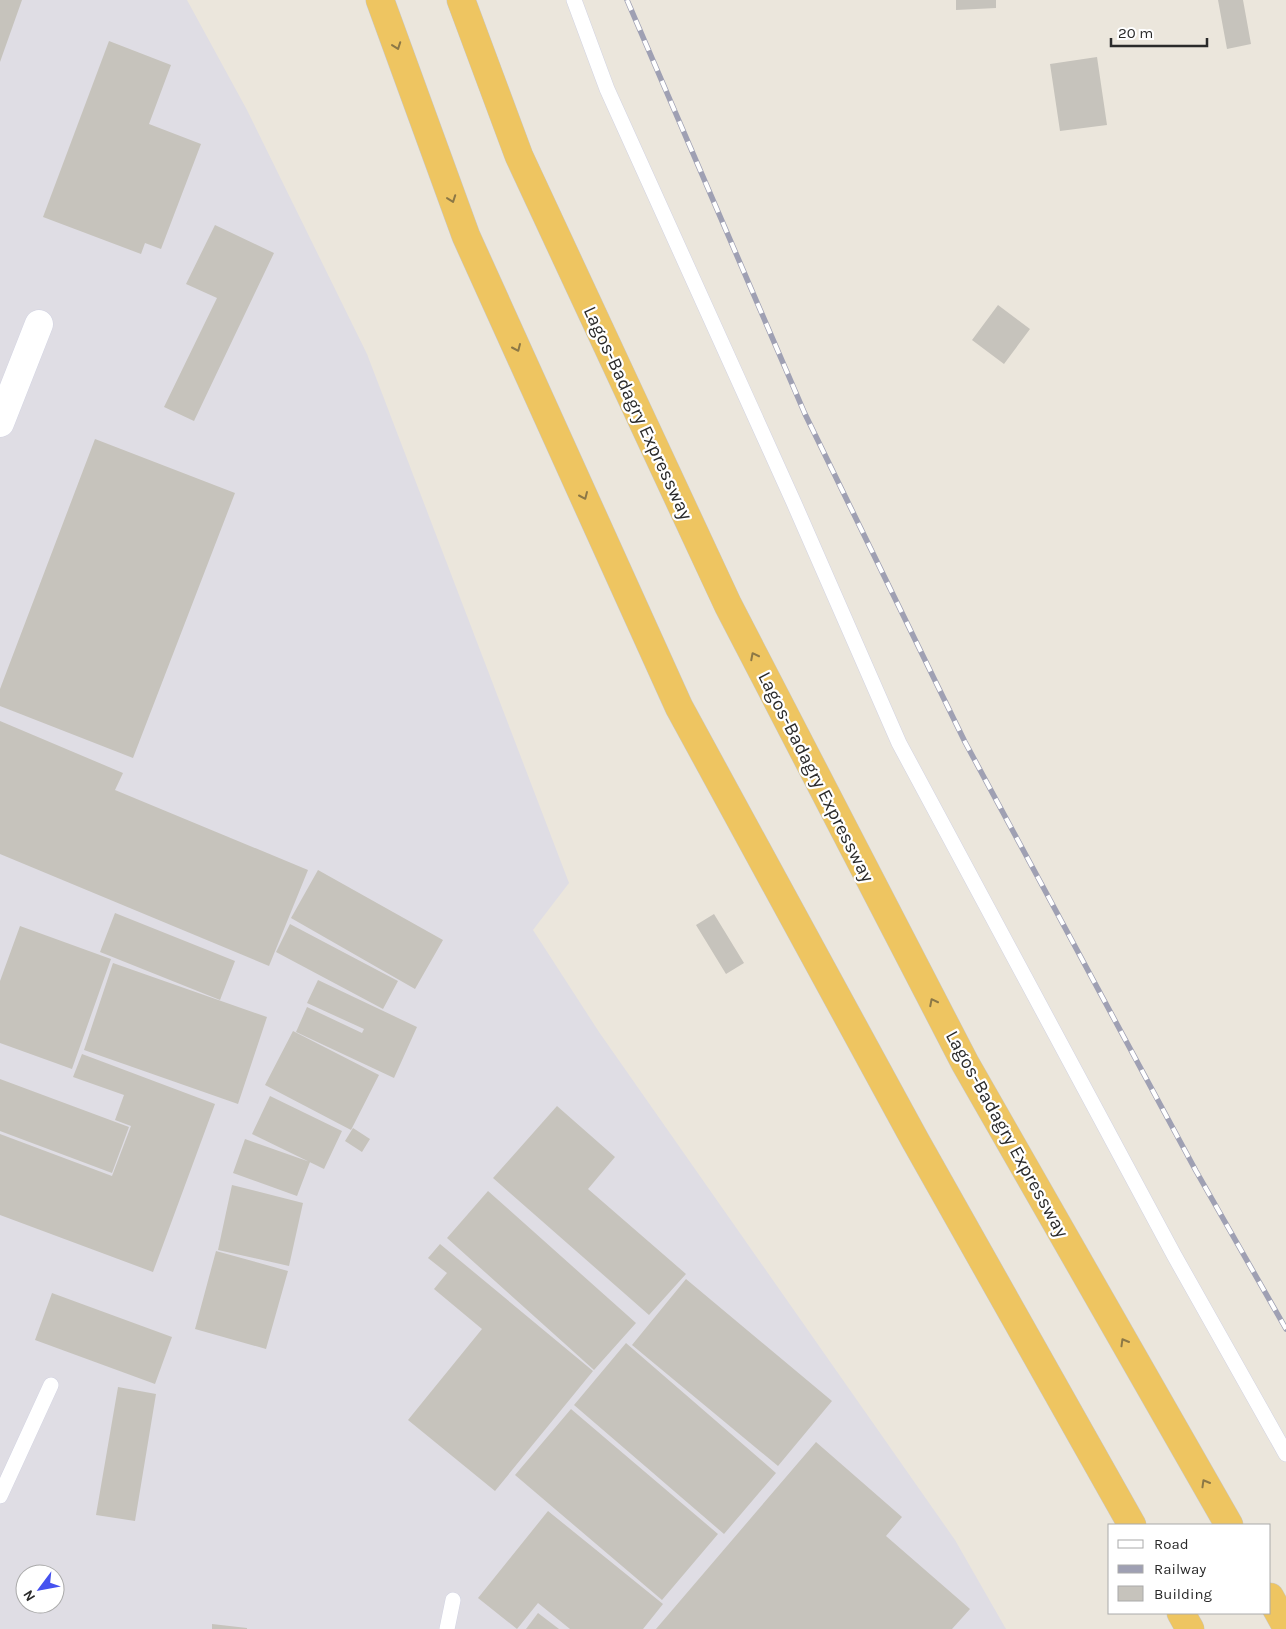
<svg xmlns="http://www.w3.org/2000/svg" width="1286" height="1629" font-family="Karla,sans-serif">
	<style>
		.industrial { fill: #dfdde4; fill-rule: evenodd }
		.building { fill: #c6c3bc }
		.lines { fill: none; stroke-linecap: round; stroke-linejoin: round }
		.service-casing { stroke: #d2d3e2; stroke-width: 16 }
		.minor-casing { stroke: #d2d3e2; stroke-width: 29 }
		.trunk-casing { stroke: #c8c8c8; stroke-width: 29 }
		.service { stroke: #fff; stroke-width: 15 }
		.minor { stroke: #fff; stroke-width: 28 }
		.trunk { stroke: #eec561; stroke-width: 28 }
		.rail-casing { stroke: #9fa0b3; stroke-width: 5.5 }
		.rail { stroke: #fff; stroke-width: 4; stroke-dasharray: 11; stroke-linecap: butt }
		.oneway { stroke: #8c7846 }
		.labels { text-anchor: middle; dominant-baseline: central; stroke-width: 4.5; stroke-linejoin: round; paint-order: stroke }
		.street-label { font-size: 19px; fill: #2a2a2a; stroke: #fff }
	</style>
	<rect width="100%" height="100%" fill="#ebe6dc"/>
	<path class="industrial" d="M0 0H187L247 110 367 354 569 883 533 930 599 1032 955 1540 1006 1629H0ZM25 1574H55V1604H25Z"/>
	<path class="building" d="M0 0H22L0 62Z
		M956 0H996V8L956 10Z
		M1218 0H1243L1251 44 1227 49Z
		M109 41 171 65 149 124 201 144 161 249 145 243 141 254 43 217Z
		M1097 57 1107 125 1060 131 1050 64Z
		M215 225 274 253 194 421 164 407 217 298 186 284Z
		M998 305 1030 329 1004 364 972 340Z
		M95 439 235 493 133 758 0 706V689Z
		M0 721 123 773 115 790 308 870 269 966 0 854Z
		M318 870 443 940 415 989 291 918Z
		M115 913 235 961 220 1000 100 952Z
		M714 914 744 963 726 974 696 925Z
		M290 924 398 981 383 1009 276 952Z
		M20 926 111 959 72 1069 0 1043V981Z
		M113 963 267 1017 238 1104 84 1050Z
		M318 980 417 1027 394 1078 296 1032 307 1007 362 1033 364 1029 307 1003Z
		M293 1031 379 1075 351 1130 265 1085Z
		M82 1054 215 1104 153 1272 0 1215V1134L112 1176 131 1126 115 1120 124 1095 73 1077Z
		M0 1079 129 1127 112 1173 0 1131Z
		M270 1096 342 1131 324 1169 252 1134Z
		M557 1106 615 1157 588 1189 686 1274 649 1315 493 1178Z
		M353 1128 370 1139 362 1152 345 1141Z
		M245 1139 310 1162 297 1196 233 1173Z
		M232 1185 303 1203 289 1266 218 1250Z
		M488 1191 636 1323 594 1370 447 1238Z
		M440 1244 593 1371 495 1491 408 1420 482 1329 434 1289 447 1273 428 1258Z
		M216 1251 288 1271 266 1349 195 1329Z
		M686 1279 832 1401 778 1466 632 1345Z
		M52 1293 172 1337 155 1384 35 1340Z
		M626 1343 776 1473 724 1534 574 1405Z
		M118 1387 156 1394 135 1521 96 1515Z
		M571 1409 718 1534 662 1600 515 1475Z
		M816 1442 902 1517 886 1536 970 1609 952 1629H656Z
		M548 1511 663 1604 643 1629H570L538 1603 517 1629 478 1598Z
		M538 1613 559 1629H526Z
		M212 1624 247 1628V1629H212Z"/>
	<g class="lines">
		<defs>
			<path id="service" d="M574 0 607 89 794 503 899 743 1174 1255 1286 1454
				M0 1496 51 1385
				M447 1629 453 1600"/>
			<path id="minor" d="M0 423 39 324"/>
			<path id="trunk" d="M380 0 466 236 679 707 915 1140 1132 1525
				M461 0 519 156 728 605 965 1063 1229 1525
				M1270 1597 1286 1626
				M1181 1613 1190 1629"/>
		</defs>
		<use href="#service" class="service-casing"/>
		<use href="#minor" class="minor-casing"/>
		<use href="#trunk" class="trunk-casing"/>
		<use href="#service" class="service"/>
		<use href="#minor" class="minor"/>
		<use href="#trunk" class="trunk"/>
		<defs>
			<path id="rail" d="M627 0 805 414 965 742 1196 1171 1286 1329"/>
		</defs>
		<use href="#rail" class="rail-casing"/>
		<use href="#rail" class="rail"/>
	</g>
	<defs><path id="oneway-chevron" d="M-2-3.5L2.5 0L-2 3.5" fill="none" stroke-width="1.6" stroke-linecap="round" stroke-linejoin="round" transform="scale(1.25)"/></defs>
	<g class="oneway">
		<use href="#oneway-chevron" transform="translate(397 46) rotate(70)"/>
		<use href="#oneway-chevron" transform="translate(452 199) rotate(70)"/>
		<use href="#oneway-chevron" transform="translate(517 348) rotate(66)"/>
		<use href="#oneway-chevron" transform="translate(584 496) rotate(66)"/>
		<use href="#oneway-chevron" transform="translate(754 656) rotate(-117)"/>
		<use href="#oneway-chevron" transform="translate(933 1002) rotate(-117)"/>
		<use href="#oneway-chevron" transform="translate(1124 1342) rotate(-120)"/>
		<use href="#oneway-chevron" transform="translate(1205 1483) rotate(-120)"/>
	</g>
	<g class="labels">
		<g class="street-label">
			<text transform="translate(638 413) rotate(65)">Lagos-Badagry Expressway</text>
			<text transform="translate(816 777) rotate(63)">Lagos-Badagry Expressway</text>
			<text transform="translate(1007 1134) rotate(61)">Lagos-Badagry Expressway</text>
		</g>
	</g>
	<rect x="1108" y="1524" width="162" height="90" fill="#ffffff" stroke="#aaaaaa"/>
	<rect x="1118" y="1540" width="25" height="8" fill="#ffffff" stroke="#aaaaaa"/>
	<text x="1154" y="1549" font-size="15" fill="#2a2a2a">Road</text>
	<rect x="1118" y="1565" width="25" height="8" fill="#9fa0b3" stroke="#aaaaaa"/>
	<text x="1154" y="1574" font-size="15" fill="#2a2a2a">Railway</text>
	<rect x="1118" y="1586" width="25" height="15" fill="#c6c3bc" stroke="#aaaaaa"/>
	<text x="1154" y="1599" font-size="15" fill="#2a2a2a">Building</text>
	<g transform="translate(40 1589) rotate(238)"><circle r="24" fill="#ffffff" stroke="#aaaaaa"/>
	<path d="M0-4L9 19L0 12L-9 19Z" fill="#4551ef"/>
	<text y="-8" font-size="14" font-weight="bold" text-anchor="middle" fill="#2a2a2a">N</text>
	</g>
	<path d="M1111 38v8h96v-8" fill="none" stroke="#2a2a2a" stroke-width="2.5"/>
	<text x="1118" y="38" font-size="15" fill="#2a2a2a" stroke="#ffffff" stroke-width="4" paint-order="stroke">20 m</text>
</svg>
